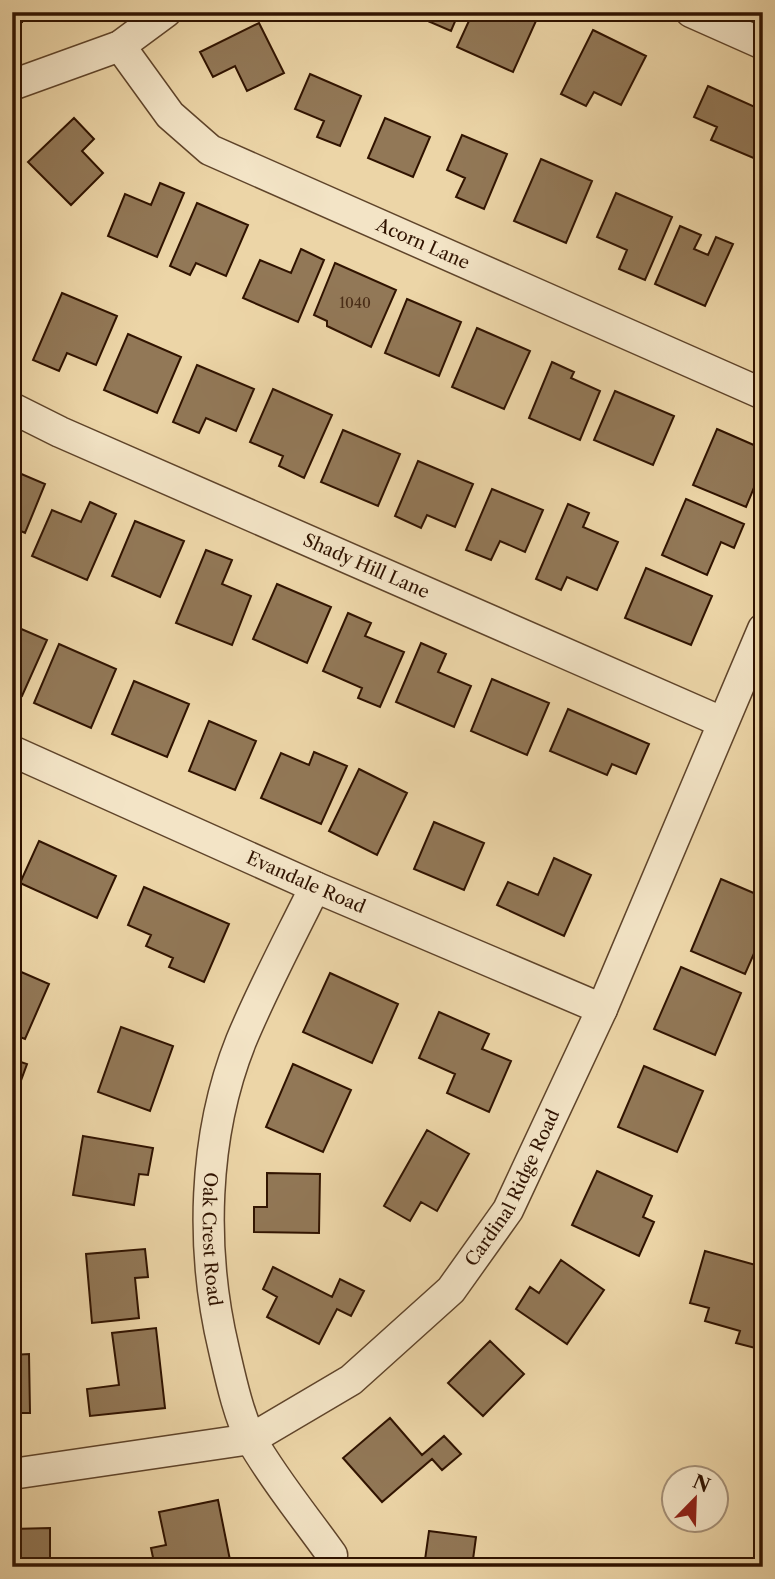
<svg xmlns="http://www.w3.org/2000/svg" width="775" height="1579" font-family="'Libre Caslon Text',serif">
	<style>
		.building { fill: #927857; stroke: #301300; stroke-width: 2 }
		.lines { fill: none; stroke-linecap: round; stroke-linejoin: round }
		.minor-casing { stroke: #5f442a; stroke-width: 33 }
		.minor { stroke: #f3e4c6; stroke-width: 30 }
		.labels { text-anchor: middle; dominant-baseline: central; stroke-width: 5; stroke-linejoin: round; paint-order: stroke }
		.number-label { font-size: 14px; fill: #482c16 }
		.street-label { font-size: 18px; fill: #301300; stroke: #f3e4c6 }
	</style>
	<rect width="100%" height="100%" fill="#ecd5a7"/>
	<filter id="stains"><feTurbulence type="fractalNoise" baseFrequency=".00286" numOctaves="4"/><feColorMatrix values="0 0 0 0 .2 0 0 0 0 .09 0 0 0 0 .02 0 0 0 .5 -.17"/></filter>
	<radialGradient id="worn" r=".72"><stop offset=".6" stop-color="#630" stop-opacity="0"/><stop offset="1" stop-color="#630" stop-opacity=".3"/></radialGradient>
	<path class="building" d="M12 12H21L22 22 12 23Z
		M407 12H459L451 31Z
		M473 12H497L506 16 508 12H540L513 72 457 47Z
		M259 23 284 73 247 91 235 66 213 77 200 52Z
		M593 30 646 56 621 105 594 92 586 106 561 94Z
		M310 74 361 96 340 146 317 137 324 121 295 109Z
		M708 86 757 108 760 101 763 102V162L711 140 717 127 694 117Z
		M74 118 94 139 82 151 103 173 71 205 28 162Z
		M385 118 430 137 413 177 368 158Z
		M462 135 507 154 484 209 456 197 465 178 447 170Z
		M541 159 592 181 566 243 514 221Z
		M160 183 184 193 157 257 108 236 125 194 151 205Z
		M616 193 672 217 645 280 619 269 627 250 597 237Z
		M197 203 248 225 226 276 196 263 190 275 170 266Z
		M680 226 701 235 694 249 708 255 716 237 733 244 705 306 655 284Z
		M301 249 324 260 298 322 243 298 260 260 291 273Z
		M335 263 396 290 371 347 327 326V321L314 315Z
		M62 293 117 316 96 365 67 353 59 371 33 360Z
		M407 299 461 322 439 376 385 353Z
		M477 328 530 351 504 409 452 387Z
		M128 334 181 357 157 413 104 390Z
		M552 362 574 372 571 378 600 391 580 440 529 418Z
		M197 365 254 389 236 431 206 418 199 433 173 422Z
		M273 389 332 415 304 478 279 466 283 456 250 442Z
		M615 391 674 416 653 465 594 440Z
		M717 429 763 449V466L746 507 693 485Z
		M343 430 400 454 378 506 321 482Z
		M418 461 473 484 455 527 427 515 421 528 395 516Z
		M12 470 45 484 25 533 12 527Z
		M492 489 543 510 525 552 500 541 491 560 466 550Z
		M686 499 744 524 734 548 721 542 707 575 662 555Z
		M90 502 116 514 87 580 32 556 52 510 81 522Z
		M568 504 589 513 583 527 618 542 597 590 567 577 561 590 536 579Z
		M135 521 184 541 160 597 112 576Z
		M206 550 232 560 222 584 251 596 232 645 176 623Z
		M646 568 712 596 691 645 625 618Z
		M277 584 331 607 307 663 253 639Z
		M348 613 371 623 365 636 404 652 380 707 358 698 362 688 323 671Z
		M12 625 47 640 22 696 12 692Z
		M421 643 446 654 438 672 471 686 454 727 396 702Z
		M59 644 116 669 91 728 34 703Z
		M492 679 549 703 527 755 471 731Z
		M134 681 189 704 167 757 112 734Z
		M568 709 649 744 636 774 612 764 607 775 550 751Z
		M209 721 256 741 235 790 189 771Z
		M314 752 347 766 321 824 261 798 281 753 309 765Z
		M359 769 407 793 377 855 329 831Z
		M434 822 484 843 464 890 414 869Z
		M39 841 116 876 97 918 20 883Z
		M554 858 591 875 564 936 497 905 508 882 538 895Z
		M721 879 763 897V933L745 974 691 951Z
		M144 887 229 924 204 982 169 967 173 958 146 946 151 935 128 925Z
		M681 967 741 993 715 1055 654 1029Z
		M12 968 49 984 25 1039 12 1034Z
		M330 973 398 1004 372 1063 303 1032Z
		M439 1012 489 1034 482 1049 511 1061 489 1112 447 1093 455 1074 419 1058Z
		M121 1027 173 1046 150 1111 98 1092Z
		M12 1059 27 1064 12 1105Z
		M293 1064 351 1090 323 1152 266 1127Z
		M644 1066 703 1091 677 1152 618 1127Z
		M427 1130 469 1154 437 1211 421 1202 410 1221 384 1206Z
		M83 1136 153 1148 148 1175 139 1174 134 1205 73 1195Z
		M597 1171 652 1196 643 1217 654 1222 639 1256 572 1225Z
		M267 1173 320 1174 319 1233 254 1232V1207H267Z
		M145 1249 148 1277 135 1278 139 1318 92 1323 86 1254Z
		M705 1251 763 1267V1350L736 1343 740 1331 705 1321 709 1308 690 1303Z
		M561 1260 604 1290 567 1344 516 1309 530 1287 539 1293Z
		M273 1267 332 1297 340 1279 364 1291 351 1316 337 1309 319 1344 267 1317 277 1297 263 1289Z
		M156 1328 165 1408 90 1416 87 1389 119 1385 112 1333Z
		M490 1341 524 1374 483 1416 448 1383Z
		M29 1354 30 1413H12V1355Z
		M390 1418 422 1455 444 1436 461 1454 442 1470 432 1459 382 1502 343 1458Z
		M218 1500 230 1560 198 1567H155L151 1548 166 1545 159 1512Z
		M50 1528V1567H12V1529Z
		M429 1531 476 1537 472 1567H424Z"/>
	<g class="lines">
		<defs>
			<g id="minor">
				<path d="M691 12 763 44"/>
				<path id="s1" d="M120 46 170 115 210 150 763 394"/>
				<path d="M12 85 120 46 166 12"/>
				<path id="s2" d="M12 408 60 432 722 722"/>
				<path id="s3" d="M12 751 315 887 602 1009"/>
				<path id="s4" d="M315 887C290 938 263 988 241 1041 203 1136 200 1250 224 1350 230 1376 239 1418 252 1441 275 1481 305 1517 332 1555"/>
				<path id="s5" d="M12 1474 251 1439 351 1380 451 1290 508 1210 602 1009 763 629"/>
			</g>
		</defs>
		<use href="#minor" class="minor-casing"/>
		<use href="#minor" class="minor"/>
	</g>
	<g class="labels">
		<g class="number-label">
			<text x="355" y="303">1040</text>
		</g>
		<g class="street-label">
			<text stroke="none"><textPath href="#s1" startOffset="371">Acorn Lane</textPath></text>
			<text stroke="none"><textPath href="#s2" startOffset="388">Shady Hill Lane</textPath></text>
			<text stroke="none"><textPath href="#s3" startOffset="322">Evandale Road</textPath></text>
			<text stroke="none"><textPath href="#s5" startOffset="612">Cardinal Ridge Road</textPath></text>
			<text stroke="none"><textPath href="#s4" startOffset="373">Oak Crest Road</textPath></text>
		</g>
	</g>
	<rect width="775" height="1579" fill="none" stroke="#ecd5a7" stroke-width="42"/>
	<rect x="14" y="14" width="747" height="1551" fill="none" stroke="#301300" stroke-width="3.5"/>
	<rect x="21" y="21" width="733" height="1537" fill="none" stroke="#301300" stroke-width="2"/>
	<g transform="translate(695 1499) rotate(23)"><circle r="33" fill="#f3e4c6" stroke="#a59077" stroke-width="2"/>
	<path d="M0-5L12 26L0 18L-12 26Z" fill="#8f2418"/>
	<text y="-10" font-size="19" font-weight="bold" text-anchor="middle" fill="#301300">N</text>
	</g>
	<rect width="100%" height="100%" filter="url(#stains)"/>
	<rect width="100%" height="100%" fill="url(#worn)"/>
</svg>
